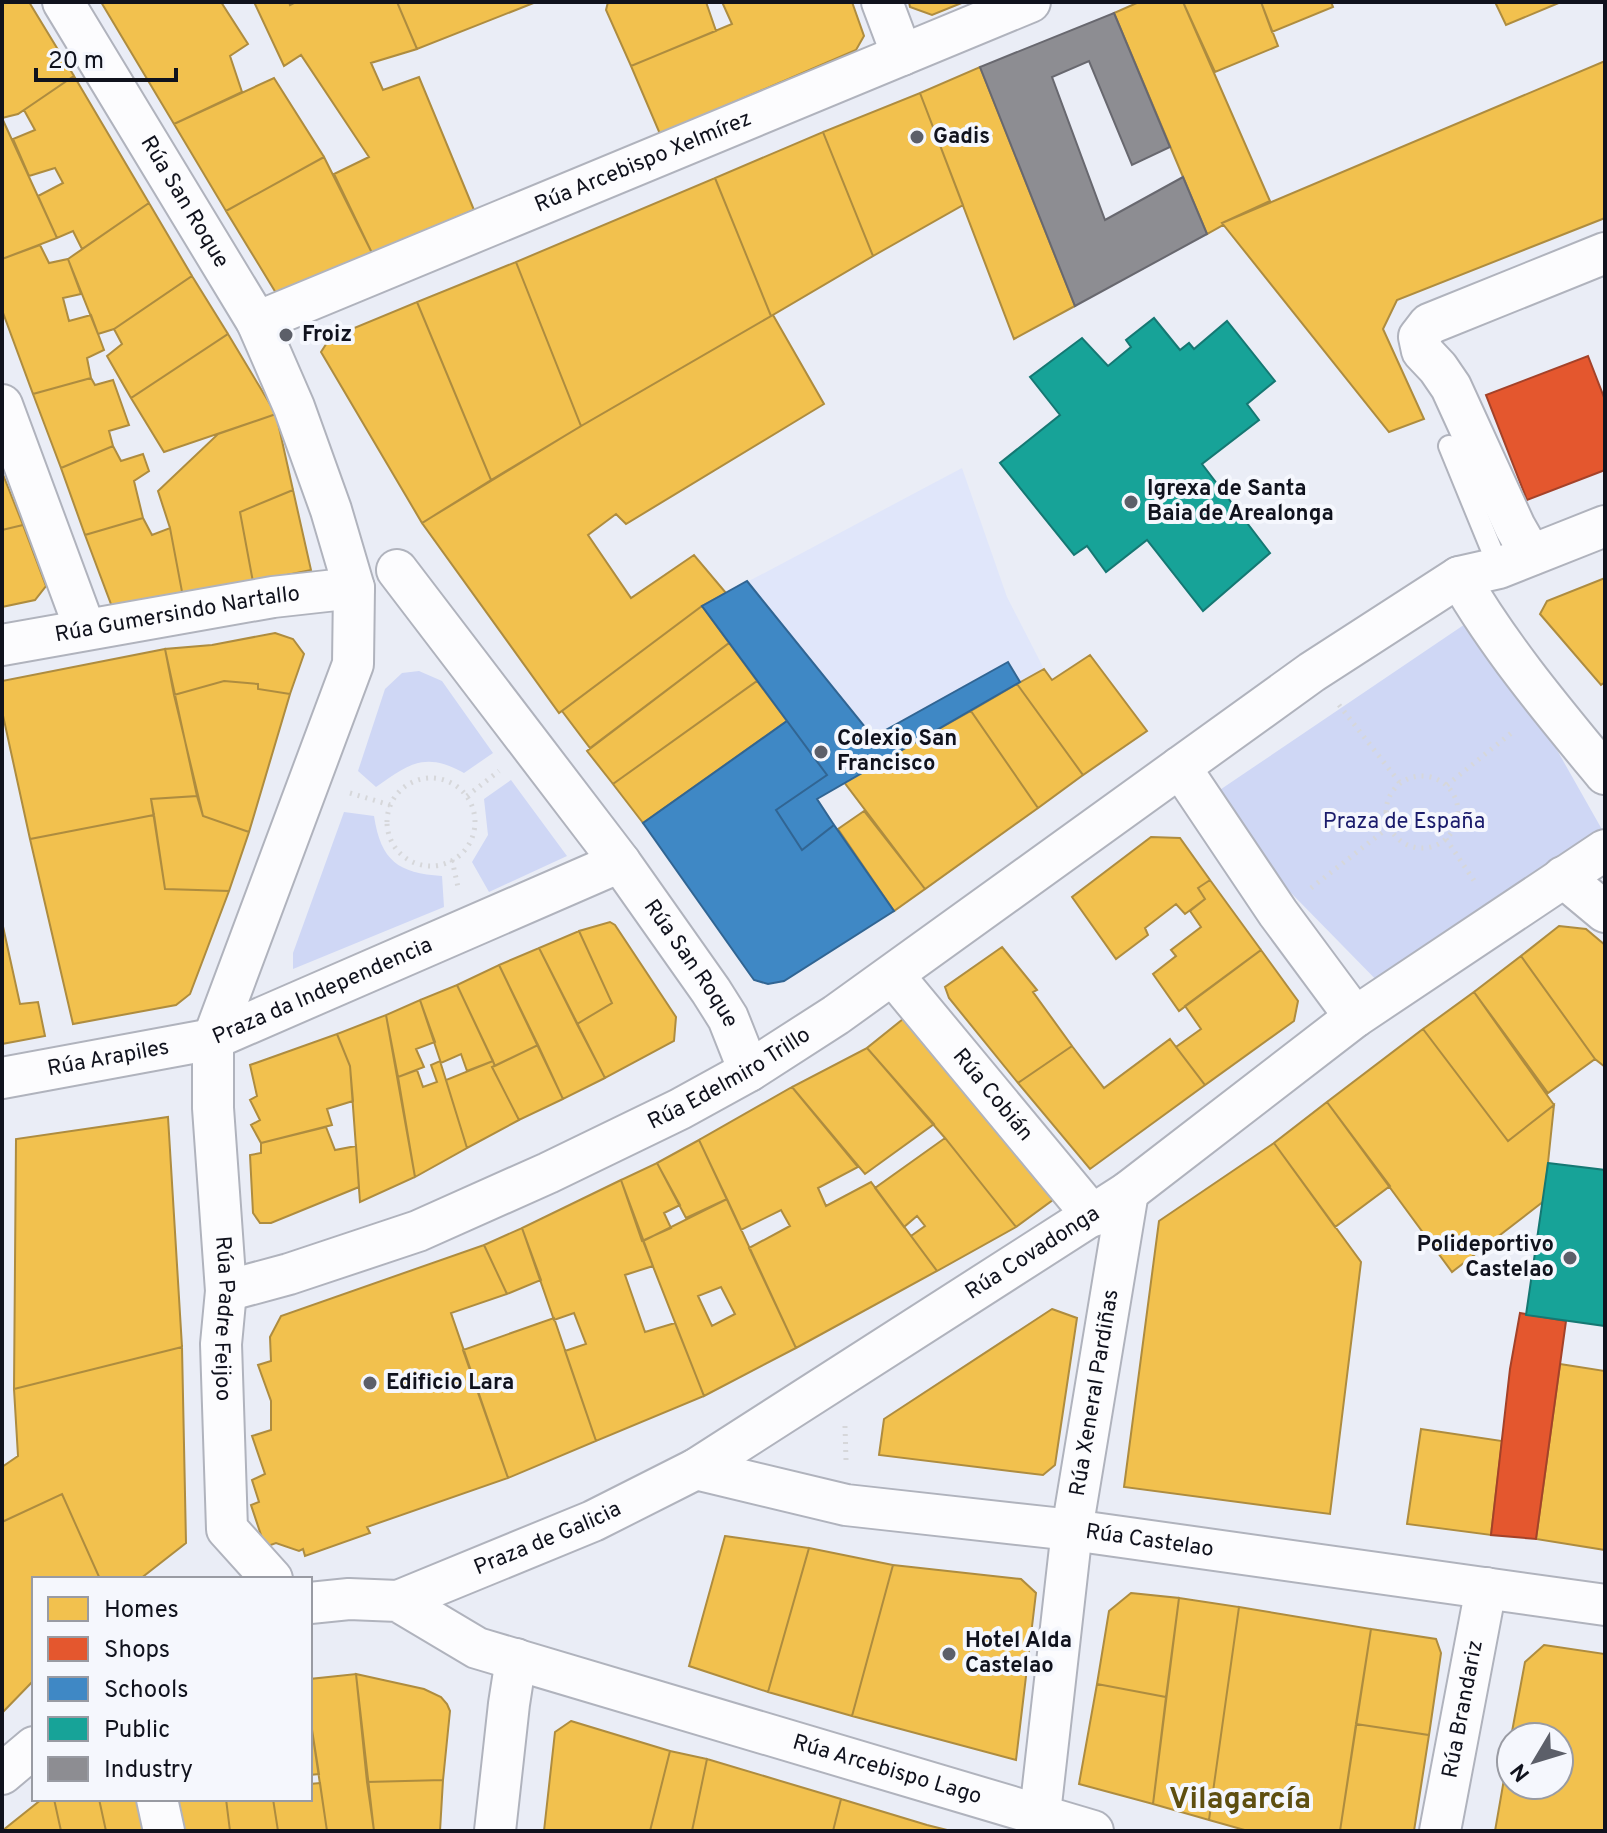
<svg xmlns="http://www.w3.org/2000/svg" width="1607" height="1833" font-family="Overpass,sans-serif">
	<style>
		.built { fill: #e0e6fa }
		.green { fill: #cfd7f5 }
		.homes { fill: #f2c14e; stroke: #ae8c3f; stroke-width: 2; fill-rule: evenodd }
		.shops { fill: #e4572e; stroke: #a44229; stroke-width: 2 }
		.schools { fill: #3f88c5; stroke: #316593; stroke-width: 2 }
		.public { fill: #17a398; stroke: #157873; stroke-width: 2 }
		.industry { fill: #8d8d92; stroke: #68686f; stroke-width: 2 }
		.lines { fill: none; stroke-linecap: round; stroke-linejoin: round }
		.lane-casing { stroke: #b0b3bd; stroke-width: 24 }
		.street-casing { stroke: #b0b3bd; stroke-width: 44 }
		.path { stroke: #d6d7da; stroke-width: 5; stroke-dasharray: 2 6; stroke-linecap: butt }
		.lane { stroke: #fcfcfe; stroke-width: 20 }
		.street { stroke: #fcfcfe; stroke-width: 40 }
		.poi-dot { fill: #5c5f69; stroke: #f5f7fd; stroke-width: 3 }
		.labels { text-anchor: middle; dominant-baseline: central; stroke-width: 8; stroke-linejoin: round; paint-order: stroke }
		.poi-label { font-size: 22px; font-weight: bold; fill: #10121d; stroke: #f5f7fd; text-anchor: start }
		.street-label { font-size: 22px; fill: #10121d; stroke: #f5f7fd }
		.park-label { font-size: 22px; fill: #1b1c6c; stroke: #f5f7fd }
		.district-label { font-size: 30px; font-weight: bold; fill: #5e4e0f; stroke: #f5f7fd }
	</style>
	<rect width="100%" height="100%" fill="#eaedf6"/>
	<path class="built" d="M962 468 1007 597 1044 669 817 798 894 911 784 981 761 983 749 973 643 823 757 681 702 606Z"/>
	<path class="green" d="M1480 614 1604 833 1390 994 1202 802Z
		M419 671 442 681 493 753 464 773C425 751 409 764 376 787L358 771 385 689 402 673Z
		M511 780 567 856 489 892 472 862 488 835 484 799Z
		M344 812 374 816C381 861 398 873 442 876L444 907 293 969V953Z"/>
	<path class="homes" d="M2 2H29L74 76 18 114 2 118Z
		M101 2H221L248 44 230 56 242 92 174 124Z
		M254 2H289L290 5 296 2H397L417 49 371 63 383 90 419 77 474 210 372 253 334 174 369 157 301 55 284 66Z
		M397 2H536L417 49Z
		M608 2H706L716 31 631 66 606 10Z
		M722 2H852L864 36 856 50 660 134 631 66 732 24Z
		M909 2H964L932 15 910 7Z
		M1139 2H1183L1270 201 1222 223 1223 225 1207 234 1114 13Z
		M1183 2H1261L1278 46 1215 72Z
		M1261 2H1331L1333 7 1272 32Z
		M1495 2H1561L1506 25Z
		M1605 61V218L1397 300 1383 329 1424 419 1389 432 1222 223Z
		M980 67 1075 306 1014 339 920 93Z
		M74 76 149 203 82 249 73 231 57 238 38 196 63 183 55 168 29 176 13 139 35 130 24 110Z
		M274 78 324 157 226 211 174 124Z
		M920 93 963 205 873 256 823 132Z
		M2 118 57 238 2 259Z
		M823 132 873 256 771 316 715 178Z
		M324 157 372 253 276 293 226 211Z
		M715 178 771 316 581 426 516 262Z
		M149 203 192 276 114 329 98 334 68 259Z
		M40 245 49 263 68 259 81 294 63 298 69 321 91 315 104 350 87 358 91 378 33 394 2 310V259Z
		M516 262 581 426 491 480 417 302Z
		M192 276 228 334 131 398 107 356 122 344 114 329Z
		M417 302 491 480 422 523 321 352 330 338Z
		M773 315 824 404 626 524 616 514 588 535 631 598 694 555 726 593 702 606 559 713 422 523 581 426Z
		M228 334 276 414 164 452 131 398Z
		M91 378 95 385 113 380 129 425 109 431 113 446 61 468 33 394Z
		M276 414 293 490 240 512 253 582 183 597 170 528 158 491 218 434Z
		M113 446 121 461 143 454 149 471 134 481 143 518 85 535 61 468Z
		M2 472 23 525 2 530Z
		M293 490 311 570 253 582 240 512Z
		M143 518 152 535 170 528 183 597 114 612 85 535Z
		M23 525 46 586 35 600 2 607V530Z
		M1605 578V682L1601 685 1540 614 1547 601Z
		M702 606 729 643 590 748 562 711Z
		M275 633 293 639 304 654 290 694 258 689V684L224 681 174 695 165 649 212 645Z
		M729 643 757 681 613 784 587 751Z
		M165 649 197 796 151 799 154 815 30 839 2 711V681Z
		M1090 655 1147 731 1083 775 1017 684 1044 669 1052 680Z
		M224 681 258 684V689L290 694 249 832 203 816 174 695Z
		M757 681 787 721 643 823 613 784Z
		M1017 684 1083 775 1038 808 971 711Z
		M971 711 1038 808 925 889 844 782Z
		M197 796 203 816 249 832 229 891 165 889 151 799Z
		M864 811 925 889 894 911 838 829Z
		M154 815 165 889 229 891 190 994 176 1005 73 1024 30 839Z
		M1151 837 1180 838 1210 880 1198 888 1205 899 1185 914 1176 904 1145 928 1148 935 1116 959 1072 897Z
		M1210 880 1261 950 1179 1011 1153 974 1176 956 1171 950 1201 927 1190 911 1205 899 1198 888Z
		M2 922 20 1004 38 1002 45 1036 2 1044Z
		M610 922 615 925 676 1017 674 1041 605 1078 577 1024 612 1003 579 931Z
		M1559 926 1586 929 1605 945V1067L1595 1059 1521 956Z
		M579 931 612 1003 577 1024 539 948Z
		M1002 947 1037 990 1033 992 1072 1046 1018 1083 949 998 945 987Z
		M539 948 605 1078 563 1099 499 965Z
		M1261 950 1298 1001 1294 1021 1205 1085 1176 1047 1201 1029 1185 1006Z
		M1521 956 1595 1059 1548 1093 1474 992Z
		M499 965 538 1045 495 1066 457 985Z
		M457 985 493 1061 467 1071 461 1054 441 1063 420 1000Z
		M1474 992 1554 1105 1508 1141 1423 1029Z
		M420 1000 435 1042 416 1049 424 1067 398 1077 386 1015Z
		M386 1015 415 1177 360 1202 350 1066 337 1034Z
		M908 1015 1061 1194 1016 1227 945 1138 867 1048Z
		M1423 1029 1508 1141 1554 1105 1544 1201 1452 1272 1327 1102Z
		M337 1034 350 1066 353 1101 327 1109 332 1125 261 1143 251 1125 260 1120 250 1100 257 1096 250 1065Z
		M1170 1039 1205 1085 1090 1169 1018 1083 1072 1046 1104 1088Z
		M538 1045 563 1099 519 1120 492 1067Z
		M867 1048 934 1124 865 1174 792 1087Z
		M440 1061 467 1148 415 1177 398 1077 417 1070 423 1087 437 1082 431 1065Z
		M493 1061 495 1066 492 1067 519 1120 467 1148 446 1080Z
		M792 1087 858 1167 818 1188 826 1206 871 1182 937 1271 796 1348 749 1248 790 1226 781 1210 741 1230 699 1140Z
		M1327 1102 1390 1186 1335 1227 1274 1143Z
		M168 1117 182 1347 14 1389 16 1139Z
		M326 1127 335 1150 356 1146 359 1187 271 1223H260L253 1213 250 1155 261 1153V1143Z
		M945 1138 1016 1227 937 1271 911 1236 925 1226 917 1216 904 1227 875 1188Z
		M699 1140 727 1199 686 1218 657 1163Z
		M1274 1143 1361 1262 1330 1514 1124 1487 1159 1221Z
		M657 1163 680 1205 664 1213 671 1228 642 1241 621 1180Z
		M621 1180 653 1266 625 1275 645 1332 675 1323 704 1396 596 1441 565 1351 586 1344 574 1313 554 1320 522 1228Z
		M727 1199 796 1348 704 1396 643 1241ZM721 1287 735 1314 712 1326 698 1296Z
		M522 1228 541 1280 507 1294 484 1245Z
		M484 1245 507 1294 451 1313 508 1478 367 1527 370 1533 305 1556 303 1549 299 1551 276 1543 265 1547 251 1505 259 1502 252 1480 265 1474 252 1436 271 1430V1401L258 1365 271 1361 270 1337 281 1316Z
		M1052 1309 1077 1318 1055 1465 1043 1475 879 1455 884 1419Z
		M554 1318 596 1441 508 1478 463 1350Z
		M182 1347 186 1543 140 1579H100L62 1494 2 1522V1467L18 1456 14 1389Z
		M1560 1364 1605 1371V1550L1536 1539Z
		M1421 1429 1502 1441 1491 1535 1407 1524Z
		M62 1494 100 1579H34V1680L2 1713V1522Z
		M725 1536 809 1548 768 1692 689 1666Z
		M809 1548 893 1565 852 1716 768 1692Z
		M893 1565 1021 1579 1036 1593 1016 1760 852 1716Z
		M1131 1593 1179 1598 1166 1697 1097 1684 1109 1611Z
		M1179 1598 1239 1607 1209 1820 1153 1804Z
		M1239 1607 1371 1629 1340 1831H1248L1209 1820Z
		M1371 1629 1436 1639 1441 1653 1429 1735 1356 1724Z
		M1544 1645 1605 1654V1831H1495L1511 1739V1785H1559V1737H1511L1525 1662Z
		M356 1674 424 1689 441 1697 447 1704 450 1711 443 1780 367 1782Z
		M356 1674 374 1831H327L310 1717V1679Z
		M1097 1684 1166 1697 1153 1804 1079 1784Z
		M310 1717 319 1774 310 1775Z
		M571 1721 670 1751 650 1831H544L555 1732Z
		M1356 1724 1429 1735 1414 1831H1340Z
		M670 1751 707 1759 692 1831H650Z
		M707 1759 841 1799 833 1831H692Z
		M443 1780 440 1831H374L367 1782Z
		M320 1783 327 1831H278L273 1799H310V1784Z
		M42 1799H54L61 1831H2Z
		M54 1799H99L106 1831H61Z
		M99 1799H151L159 1831H106Z
		M176 1799H226L230 1831H181Z
		M226 1799H273L278 1831H230Z
		M841 1799 927 1825 951 1831H833Z"/>
	<path class="shops" d="M1588 356 1605 400V470L1527 500 1486 395Z
		M1520 1313 1566 1321 1536 1539 1491 1535 1510 1369Z"/>
	<path class="schools" d="M747 581 873 737 1008 662 1020 682 817 799 834 825 802 850 776 810 827 775 702 606Z
		M787 721 827 775 776 810 802 850 834 825 894 911 784 981 768 984 754 980 749 973 643 823Z"/>
	<path class="public" d="M1154 318 1180 350 1189 343 1194 349 1227 321 1275 381 1247 404 1259 420 1202 464 1270 553 1203 611 1147 540 1106 572 1087 546 1074 555 1000 463 1060 415 1030 377 1082 338 1108 366 1131 347 1126 340Z
		M1548 1163 1605 1170V1326L1526 1315Z"/>
	<path class="industry" d="M1114 13 1170 147 1132 165 1089 61 1052 77 1105 220 1183 177 1207 234 1075 306 980 67Z"/>
	<g class="lines">
		<defs>
			<path id="lane" d="M1449 446 1499 568"/>
			<g id="street">
				<path id="s1" d="M63 2 257 322 294 407 331 510 354 588 353 664 213 1039V1108L226 1291 221 1344 227 1529 272 1579"/>
				<path d="M882 2 902 55"/>
				<path id="s2" d="M257 322 1030 2"/>
				<path d="M2 405 85 629"/>
				<path d="M1531 555 1515 527 1451 387 1438 368 1422 351 1419 337 1429 324 1605 253"/>
				<path d="M1459 577C1500 648 1553 711 1605 774"/>
				<path id="s3" d="M2 645 273 597 354 588"/>
				<path d="M1180 767 1278 913 1355 1017"/>
				<path id="s4" d="M620 862 711 991 728 1018 749 1071"/>
				<path d="M1563 877 1605 912"/>
				<path id="s5" d="M893 975 1093 1216"/>
				<path id="s6" d="M2 1078 213 1039 620 862 397 570"/>
				<path id="s7" d="M226 1291 289 1274 418 1231 548 1173 680 1109 749 1071 836 1015 1312 672 1459 577 1499 568 1605 526"/>
				<path id="s8" d="M696 1469 846 1505 1072 1530 1605 1605"/>
				<path id="s9" d="M398 1601 593 1521 696 1469 1128 1192 1355 1017 1605 850"/>
				<path id="s10" d="M310 1603 349 1599 398 1601 477 1648 1093 1831"/>
				<path d="M2 1774 34 1747"/>
				<path d="M157 1799 164 1831"/>
				<path d="M495 1831 509 1704 516 1659"/>
				<path id="s11" d="M1038 1831 1072 1530 1128 1192"/>
				<path id="s12" d="M1440 1831 1486 1588"/>
			</g>
		</defs>
		<use href="#lane" class="lane-casing"/>
		<use href="#street" class="street-casing"/>
		<path class="path" d="M1339 705 1400 783
			M1386 812a36 36 0 1 1 72 0a36 36 0 1 1-72 0Z
			M387 822a44 44 0 1 1 88 0a44 44 0 1 1-88 0Z
			M1447 785 1515 730
			M350 793 390 805
			M467 796 499 771
			M1446 839 1477 885
			M452 860 458 887
			M1311 888 1389 827
			M845 1426 846 1460"/>
		<use href="#lane" class="lane"/>
		<use href="#street" class="street"/>
	</g>
	<g class="poi-dot">
		<circle cx="917" cy="137" r="8"/>
		<circle cx="286" cy="335" r="8"/>
		<circle cx="1131" cy="502" r="8"/>
		<circle cx="821" cy="752" r="8"/>
		<circle cx="1570" cy="1258" r="8"/>
		<circle cx="370" cy="1383" r="8"/>
		<circle cx="949" cy="1654" r="8"/>
	</g>
	<g class="labels">
		<g class="poi-label">
			<text x="933" y="137">Gadis</text>
			<text x="302" y="335">Froiz</text>
			<text x="1147" y="489">Igrexa de Santa<tspan x="1147" dy="25">Baia de Arealonga</tspan></text>
			<text x="837" y="739">Colexio San<tspan x="837" dy="25">Francisco</tspan></text>
			<text x="1554" y="1245" text-anchor="end">Polideportivo<tspan x="1554" dy="25">Castelao</tspan></text>
			<text x="386" y="1383">Edificio Lara</text>
			<text x="965" y="1641">Hotel Alda<tspan x="965" dy="25">Castelao</tspan></text>
		</g>
		<g class="street-label">
			<text stroke="none"><textPath href="#s2" startOffset="418">Rúa Arcebispo Xelmírez</textPath></text>
			<text stroke="none"><textPath href="#s1" startOffset="234">Rúa San Roque</textPath></text>
			<text stroke="none"><textPath href="#s3" startOffset="178">Rúa Gumersindo Nartallo</textPath></text>
			<text stroke="none"><textPath href="#s4" startOffset="124">Rúa San Roque</textPath></text>
			<text stroke="none"><textPath href="#s6" startOffset="334">Praza da Independencia</textPath></text>
			<text stroke="none"><textPath href="#s6" startOffset="108">Rúa Arapiles</textPath></text>
			<text stroke="none"><textPath href="#s7" startOffset="548">Rúa Edelmiro Trillo</textPath></text>
			<text stroke="none"><textPath href="#s5" startOffset="156">Rúa Cobián</textPath></text>
			<text stroke="none"><textPath href="#s9" startOffset="726">Rúa Covadonga</textPath></text>
			<text stroke="none"><textPath href="#s1" startOffset="1414">Rúa Padre Feijoo</textPath></text>
			<text stroke="none"><textPath href="#s11" startOffset="442">Rúa Xeneral Pardiñas</textPath></text>
			<text stroke="none"><textPath href="#s9" startOffset="162">Praza de Galicia</textPath></text>
			<text stroke="none"><textPath href="#s8" startOffset="460">Rúa Castelao</textPath></text>
			<text stroke="none"><textPath href="#s12" startOffset="124">Rúa Brandariz</textPath></text>
			<text stroke="none"><textPath href="#s10" startOffset="608">Rúa Arcebispo Lago</textPath></text>
		</g>
		<g class="park-label">
			<text x="1404" y="822">Praza de España</text>
		</g>
		<g class="district-label">
			<text x="1240" y="1800">Vilagarcía</text>
		</g>
	</g>
	<rect width="1607" height="1833" fill="none" stroke="#10121d" stroke-width="8"/>
	<rect x="32" y="1577" width="280" height="224" fill="#f5f7fd" stroke="#999ba3" stroke-width="2"/>
	<rect x="48" y="1597" width="40" height="24" fill="#f2c14e" stroke="#999ba3" stroke-width="2"/>
	<text x="104" y="1617" font-size="24" fill="#10121d">Homes</text>
	<rect x="48" y="1637" width="40" height="24" fill="#e4572e" stroke="#999ba3" stroke-width="2"/>
	<text x="104" y="1657" font-size="24" fill="#10121d">Shops</text>
	<rect x="48" y="1677" width="40" height="24" fill="#3f88c5" stroke="#999ba3" stroke-width="2"/>
	<text x="104" y="1697" font-size="24" fill="#10121d">Schools</text>
	<rect x="48" y="1717" width="40" height="24" fill="#17a398" stroke="#999ba3" stroke-width="2"/>
	<text x="104" y="1737" font-size="24" fill="#10121d">Public</text>
	<rect x="48" y="1757" width="40" height="24" fill="#8d8d92" stroke="#999ba3" stroke-width="2"/>
	<text x="104" y="1777" font-size="24" fill="#10121d">Industry</text>
	<g transform="translate(1535 1761) rotate(232)"><circle r="38" fill="#f5f7fd" stroke="#999ba3" stroke-width="2"/>
	<path d="M0-6L14 30L0 20L-14 30Z" fill="#5c5f69"/>
	<text y="-12" font-size="22" font-weight="bold" text-anchor="middle" fill="#10121d">N</text>
	</g>
	<path d="M36 68v12h140v-12" fill="none" stroke="#10121d" stroke-width="4"/>
	<text x="48" y="68" font-size="24" fill="#10121d" stroke="#f5f7fd" stroke-width="6" paint-order="stroke">20 m</text>
</svg>
